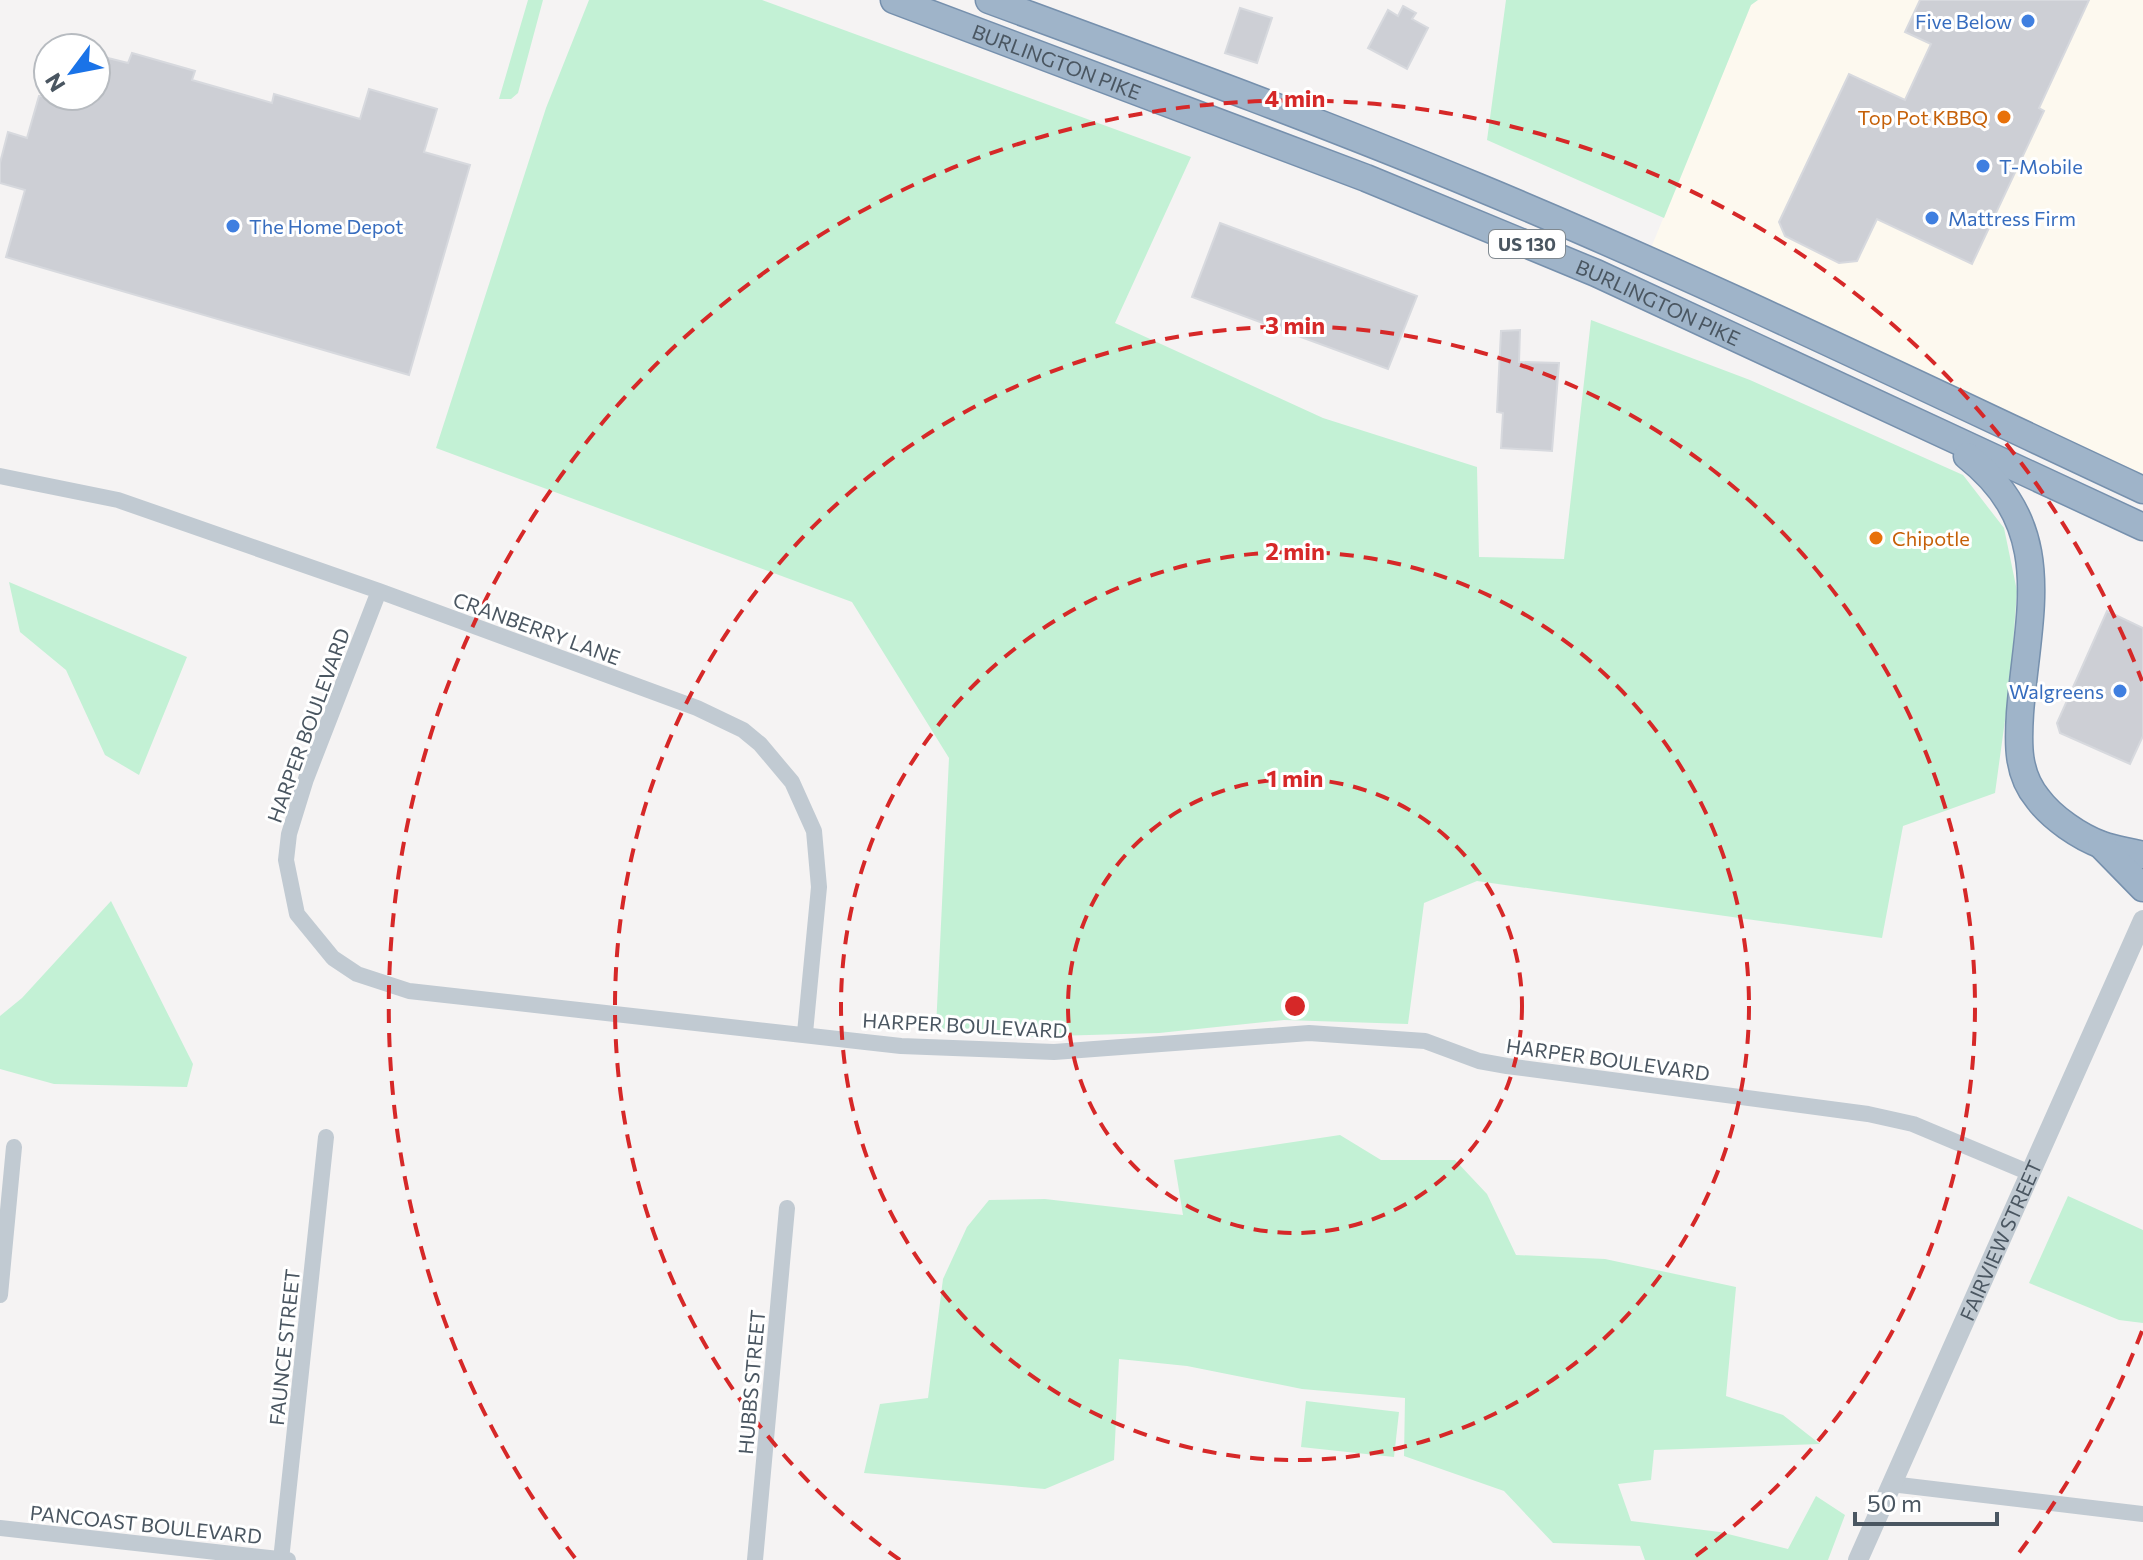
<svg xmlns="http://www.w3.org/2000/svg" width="2143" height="1560" font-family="Commissioner,sans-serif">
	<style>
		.commercial { fill: #fdf9ef }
		.green { fill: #c3f1d5 }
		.building { fill: #cdcfd5; stroke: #d7d9de; stroke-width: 2 }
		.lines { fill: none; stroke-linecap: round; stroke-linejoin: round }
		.trunk-casing { stroke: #7690ad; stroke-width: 29 }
		.minor { stroke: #c1cad2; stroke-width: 16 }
		.tertiary { stroke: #c1cad2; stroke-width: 20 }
		.trunk { stroke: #9fb4c9; stroke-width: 26 }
		.ring { fill: none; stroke: #d62828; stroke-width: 4; stroke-dasharray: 14 10 }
		.shop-dot { fill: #3f7fe0; stroke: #fff; stroke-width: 3 }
		.food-dot { fill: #e8710a; stroke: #fff; stroke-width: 3 }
		.labels { text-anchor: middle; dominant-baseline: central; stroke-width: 6; stroke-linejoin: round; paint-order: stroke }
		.shield { fill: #fff; stroke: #808990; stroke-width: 2 }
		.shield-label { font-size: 18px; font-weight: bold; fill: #4a5661 }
		.shop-label { font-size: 20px; fill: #366cbe; stroke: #fff; text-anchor: start }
		.street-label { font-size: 20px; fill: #4a5661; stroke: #fff }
		.food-label { font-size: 20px; fill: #c56008; stroke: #fff; text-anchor: end }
		.centre { fill: #d62828; stroke: #fff; stroke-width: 4 }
		.ring-label { font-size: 24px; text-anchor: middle; font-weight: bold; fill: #d62828; stroke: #fff; stroke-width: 6; stroke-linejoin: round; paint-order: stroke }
	</style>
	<rect width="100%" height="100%" fill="#f5f3f3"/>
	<path class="commercial" d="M1758 0H2143V490L1646 260 1751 5Z"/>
	<path class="green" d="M528 0H543L518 93 511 99H499Z
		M589 0H762L1191 157 1115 323 1323 418 1477 467 1479 557 1564 559 1591 320 1750 380 1963 475 2004 528 2017 591 2010 684 1995 793 1903 826 1882 938 1477 881 1424 903 1408 1024 1284 1020 1159 1033 1019 1037 936 1028 949 758 852 602 436 448 546 108Z
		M1506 0H1758L1751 5 1664 218 1487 140Z
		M9 582 187 657 139 775 105 755 66 670 20 632Z
		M111 901 193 1064 187 1087 54 1084 0 1069V1016L22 998Z
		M1340 1135 1381 1160H1455L1487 1194 1516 1255 1605 1259 1736 1287 1726 1396 1783 1415 1820 1444 1654 1450 1651 1480 1618 1484 1631 1521 1720 1532 1788 1549 1816 1496 1845 1515 1828 1560H1645L1640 1546 1553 1543 1504 1491 1404 1456 1405 1398 1302 1389 1187 1366 1119 1359 1114 1460 1045 1489 864 1473 880 1404 928 1398 943 1279 967 1227 989 1200 1045 1199 1183 1215 1174 1160Z
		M2068 1196 2143 1230V1323L2119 1320 2029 1283Z
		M1306 1401 1399 1412 1394 1457 1301 1447Z"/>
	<path class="building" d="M1920 0H2089L2039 108 2044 111 1972 264 1877 219 1857 261 1839 263 1785 236 1779 222 1849 74 1905 100 1931 44 1905 32Z
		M1403 6 1416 13 1412 19 1428 28 1407 69 1368 48 1388 10 1398 16Z
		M1240 8 1272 18 1257 63 1225 53Z
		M132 53 195 71 192 80 272 103 274 94 360 119 369 89 437 109 424 152 470 165 409 375 6 257 25 190 0 183V163L8 132 27 138 39 96H96V55L128 63Z
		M1220 223 1417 296 1388 369 1192 297Z
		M1520 330 1519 362 1559 363 1552 451 1501 448 1503 413 1497 412 1501 331Z
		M2107 611 2143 628V736L2130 764 2060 733 2057 723Z"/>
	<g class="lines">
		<defs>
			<g id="trunk">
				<path id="s2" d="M894 0 1366 178 1596 273 2143 527"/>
				<path d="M989 0C1152 60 1317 120 1478 187 1703 280 1922 387 2143 490"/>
				<path d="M1967 456C2058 528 2028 611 2020 713 2018 744 2017 774 2038 799 2052 818 2080 837 2102 845 2115 850 2130 851 2143 855"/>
				<path d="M2101 845 2143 888"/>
			</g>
		</defs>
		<use href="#trunk" class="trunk-casing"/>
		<path class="minor" d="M0 476 118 500 379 591 697 708 743 730 760 744 792 782 814 831 819 887 805 1033
			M379 591 306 779 289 834 286 860 297 914 333 958 357 974 409 991 901 1046 1054 1052 1309 1033 1425 1041 1479 1061 1507 1066 1868 1114 1913 1124 2030 1173
			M0 1295 14 1147
			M1891 1484 2143 1514
			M0 1528 288 1560
			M281 1560 326 1137
			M755 1560 787 1208"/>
		<path class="tertiary" id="s1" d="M1858 1560 2143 920"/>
		<use href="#trunk" class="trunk"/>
	</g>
	<g class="ring">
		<circle cx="1295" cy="1006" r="227"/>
		<circle cx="1295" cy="1006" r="454"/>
		<path d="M900 1560A680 680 0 1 1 1690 1560"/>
		<path d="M2142 1331A907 907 0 0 1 2015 1558M575 1558A907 907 0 1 1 2142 681"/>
	</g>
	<g class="shop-dot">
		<circle cx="2028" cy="21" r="8"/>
		<circle cx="1983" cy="166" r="8"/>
		<circle cx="1932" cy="218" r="8"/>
		<circle cx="233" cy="226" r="8"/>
		<circle cx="2120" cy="691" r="8"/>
	</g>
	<g class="food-dot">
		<circle cx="2004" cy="117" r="8"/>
		<circle cx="1876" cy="538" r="8"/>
	</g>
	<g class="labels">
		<rect class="shield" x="1489" y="230" width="76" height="28" rx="6"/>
		<g class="shield-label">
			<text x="1527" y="244">US 130</text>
		</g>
		<g class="shop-label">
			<text x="2012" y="21" text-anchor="end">Five Below</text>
			<text x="1999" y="166">T-Mobile</text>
			<text x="1948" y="218">Mattress Firm</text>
			<text x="249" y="226">The Home Depot</text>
			<text x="2104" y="691" text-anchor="end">Walgreens</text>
		</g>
		<g class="street-label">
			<text stroke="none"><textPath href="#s2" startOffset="174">BURLINGTON PIKE</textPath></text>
			<text stroke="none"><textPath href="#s2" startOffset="822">BURLINGTON PIKE</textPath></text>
			<text transform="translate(537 628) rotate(20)">CRANBERRY LANE</text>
			<text transform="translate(308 725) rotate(-70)">HARPER BOULEVARD</text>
			<text transform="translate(965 1025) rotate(3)">HARPER BOULEVARD</text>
			<text transform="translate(1608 1059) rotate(8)">HARPER BOULEVARD</text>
			<text stroke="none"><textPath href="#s1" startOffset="350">FAIRVIEW STREET</textPath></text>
			<text transform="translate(284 1347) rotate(-84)">FAUNCE STREET</text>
			<text transform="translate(751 1382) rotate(-85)">HUBBS STREET</text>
			<text transform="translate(146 1524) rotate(6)">PANCOAST BOULEVARD</text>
		</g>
		<g class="food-label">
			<text x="1988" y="117">Top Pot KBBQ</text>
			<text x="1892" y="538" text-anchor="start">Chipotle</text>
		</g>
	</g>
	<circle cx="1295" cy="1006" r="12" class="centre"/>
	<g class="ring-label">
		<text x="1295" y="107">4 min</text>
		<text x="1295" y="334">3 min</text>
		<text x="1295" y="560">2 min</text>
		<text x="1295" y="787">1 min</text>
	</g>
	<g transform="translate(72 72) rotate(238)"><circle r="38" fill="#ffffff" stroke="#b7bbc0" stroke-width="2"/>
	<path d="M0-6L14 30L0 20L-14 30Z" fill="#1a73e8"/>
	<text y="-12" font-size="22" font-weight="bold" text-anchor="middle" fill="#4a5661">N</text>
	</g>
	<path d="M1855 1512v12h142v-12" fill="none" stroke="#4a5661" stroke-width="4"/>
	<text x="1867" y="1512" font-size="24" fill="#4a5661" stroke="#ffffff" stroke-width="6" paint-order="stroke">50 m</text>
</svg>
